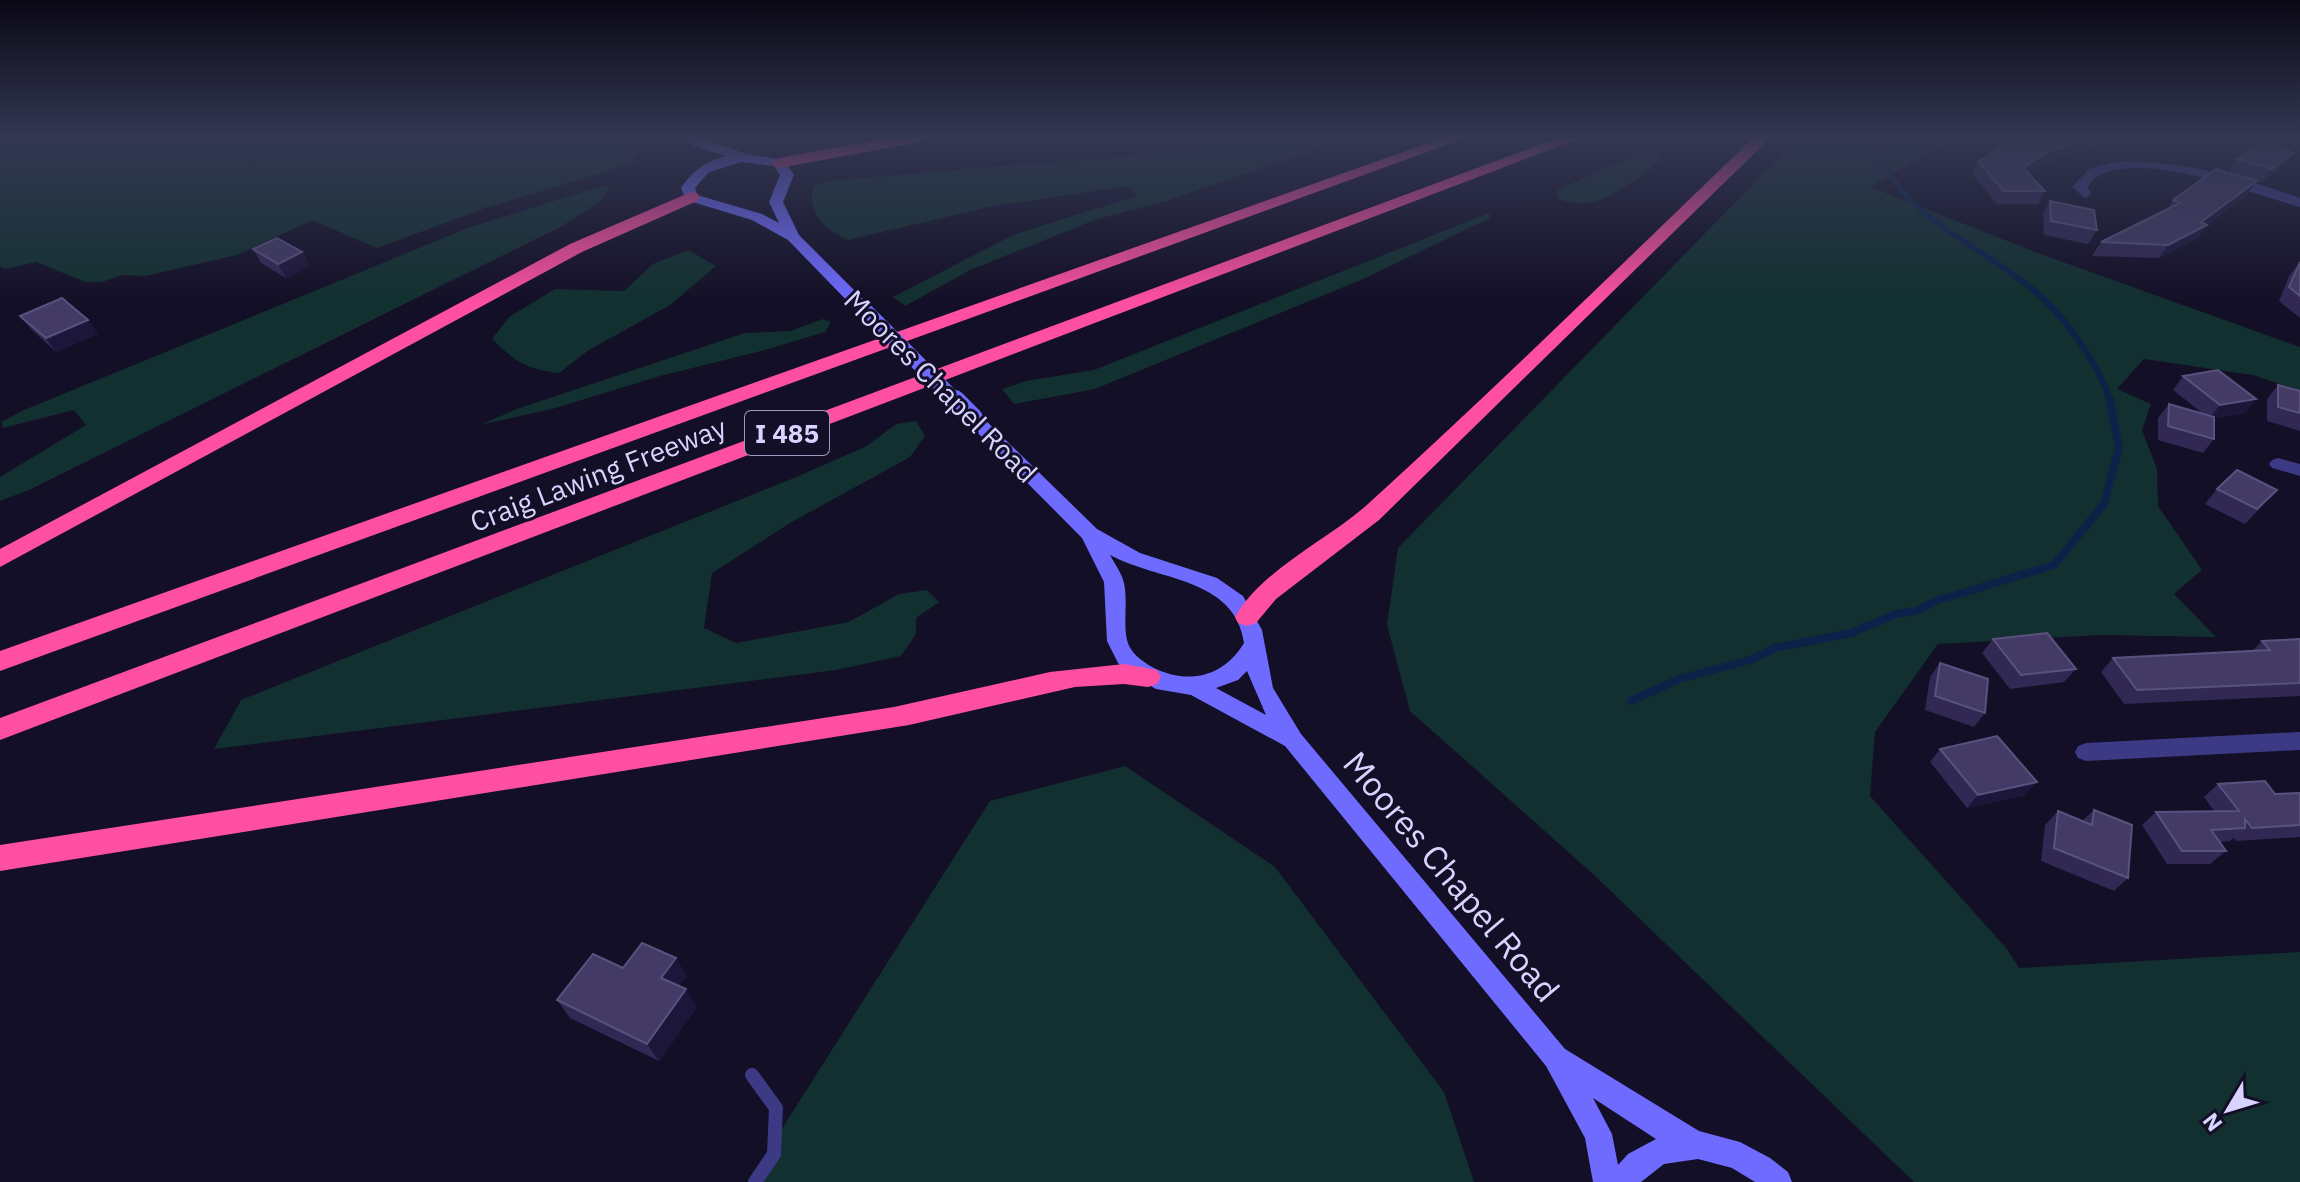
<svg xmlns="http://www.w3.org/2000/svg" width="2300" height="1182" font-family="'IBM Plex Sans',sans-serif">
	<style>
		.green { fill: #12302f }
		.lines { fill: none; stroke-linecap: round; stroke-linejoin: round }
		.stream-far1 { stroke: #0c2248; stroke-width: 6 }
		.stream { stroke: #0c2248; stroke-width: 8 }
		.service { stroke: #3d3a85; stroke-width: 14 }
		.minor { fill: #3d3a85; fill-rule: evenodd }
		.secondary { fill: #6f6bff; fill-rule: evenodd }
		.motorway { fill: #ff4fa3; fill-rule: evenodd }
		.secondary-bridge-far1 { stroke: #6f6bff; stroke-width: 15 }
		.secondary-bridge { stroke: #6f6bff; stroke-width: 20 }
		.wall { fill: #312854 }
		.shaded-wall { fill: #1d163a }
		.building { fill: #433a66; stroke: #5a527e; stroke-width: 2 }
		.labels { text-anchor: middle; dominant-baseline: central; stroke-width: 6; stroke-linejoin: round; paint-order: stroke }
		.shield { fill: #130f26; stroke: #9e99be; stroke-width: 2 }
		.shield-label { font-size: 26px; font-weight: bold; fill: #d9d4ff }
		.street-label { font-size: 28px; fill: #d9d4ff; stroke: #130f26 }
		.near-street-label { font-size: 34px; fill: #d9d4ff; stroke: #130f26 }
	</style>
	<rect width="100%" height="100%" fill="#130f26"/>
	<path class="green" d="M0 137 82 140 85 137H626L640 151 631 164 488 207 377 248 312 220 237 255 145 276 122 275 102 282H86L36 262 5 269 0 267Z
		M1228 137H1316L1319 142 1308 152 1166 201 1097 219 970 270 905 306 893 297 1015 234 1137 196 1128 186 989 207 848 240C824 228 808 215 813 187L827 181 1158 153 1196 141Z
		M1799 137H1955L1870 187 2035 252 2300 347V391L2253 375 2144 359 2117 389 2151 404 2142 430 2157 469 2158 506 2202 570 2174 594 2216 637 2100 635 1938 644 1875 732 1870 796 2007 949 2019 968 2300 952V1182H1914L1593 874 1410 711 1387 625 1398 548Z
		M1643 152H1655L1664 158C1633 181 1597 217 1557 198V190Z
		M605 185 610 189 602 200 562 226 29 490 0 501V477L86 425 74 410 3 428 1 422 24 410 468 228Z
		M1489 213 1490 218 1363 279 1095 389 1014 404 1002 389 1026 381 1094 370Z
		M688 250 716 266 670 305 589 350 559 373C524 368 517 363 492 339L509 317 555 289 624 291 653 264Z
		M823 319 831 322 825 332 765 350 660 376 552 409 480 425 517 409 745 333 790 331Z
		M916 421 925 436 910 457 790 523 712 573 704 628 736 643 849 622 899 594 927 590 939 602 916 618V634L901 656 836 670 214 749 241 700 794 478 867 446 896 424Z
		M1125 766 1275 867 1444 1092 1474 1182H748L990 801Z"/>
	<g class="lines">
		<path class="stream-far1" d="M1874 137C1886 206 1975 244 2025 283 2052 304 2076 334 2093 363 2100 376 2107 387 2110 402"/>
		<path class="stream" d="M1631 701 1679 679 1753 659 1775 648 1851 633 1896 614 1916 611 1936 601 2054 565 2104 504 2119 448 2110 400"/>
		<path class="service" d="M752 1075 776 1108 774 1154 755 1182"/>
		<path class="minor" d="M2119 161C2182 161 2241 177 2300 198V207C2251 194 2148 151 2100 175 2095 177 2091 183 2087 187L2092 194 2085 198 2072 187 2089 169Z
			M2278 458 2300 464V476L2272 468 2269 464 2272 460Z
			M2300 732V750L2086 761 2078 758 2075 752 2078 746 2086 743Z"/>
		<path class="secondary" d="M685 137H700L746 154 784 160 794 175 783 202 799 235 869 305V311H857L788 240 752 220 686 200 681 188C693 170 705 162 726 156L693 146ZM741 162 774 166 780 175 769 202 779 223 762 214 697 195 695 188 709 172Z
			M973 412 979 414 1097 529 1140 553 1217 578 1243 596 1262 630 1273 688 1301 734 1565 1049 1699 1131 1740 1142 1770 1158 1788 1172 1792 1182H1755L1732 1168 1698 1159 1664 1164 1641 1182H1593L1585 1138 1546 1066 1285 746 1191 695 1156 689 1129 674 1118 663 1107 641 1104 582 1082 538 967 422 964 418 967 414ZM1110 555C1157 581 1235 577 1244 643 1223 678 1187 685 1152 667 1142 661 1130 653 1127 640 1123 622 1128 602 1124 583 1122 574 1115 564 1110 555ZM1247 671 1266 715 1216 688 1238 680ZM1593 1098 1656 1139 1628 1154 1618 1165 1612 1134Z"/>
		<path class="motorway" d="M893 137H928L920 142 779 168 771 163 779 158Z
			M1445 137H1468L0 671V651Z
			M1560 137H1583L0 740V718Z
			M1754 137H1771L1379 520 1276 599 1256 623 1247 626 1238 623 1235 617C1261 570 1328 540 1368 504 1499 385 1626 260 1754 137Z
			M691 192 697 193 700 197 697 201 582 252 0 567V549L570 244Z
			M1124 664 1157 670 1161 677 1157 684 1148 687 1124 684 1075 687 909 725 0 871V845L894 707 1050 672Z"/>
		<path class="secondary-bridge-far1" d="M863 308 957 402"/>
		<path class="secondary-bridge" d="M955 400 973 418"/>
	</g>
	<path class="wall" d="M2017 137H2121L2039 165 2028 172 2045 191 2038 204H1997L1972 174 1978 162Z
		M2294 153 2285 166 2263 182 2257 181 2247 194 2207 225 2198 238 2159 258 2092 256 2101 242 2167 210 2173 200 2228 172 2237 159Z
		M2050 201 2097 230 2088 244 2044 235 2043 214Z
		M253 249 302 252 310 266 286 278 261 263Z
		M2300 262V318L2279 301 2289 276Z
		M20 316 88 320 98 334 56 352 31 329Z
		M2183 376 2256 399 2245 413 2214 418V439L2203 453 2158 440V418L2169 404 2202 413 2173 390Z
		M2278 385 2300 391V431L2267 421V399Z
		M2217 489 2264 504 2245 524 2205 504Z
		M1993 639 2076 669 2064 682 2010 689 1982 653Z
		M2300 639V696L2124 704 2101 672 2113 658 2252 651 2262 641Z
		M1940 663 1985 713 1974 727 1925 710 1930 677Z
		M1940 749 2025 795 1967 808 1930 762Z
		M2218 784 2275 794 2300 793V837L2236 841 2234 838 2230 841 2220 842 2226 851 2210 864H2167L2142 825 2156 812 2214 811 2204 797Z
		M2094 810 2128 878 2114 891 2041 861 2045 825 2058 811 2082 821Z
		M623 968 687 976 679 986 697 1007 659 1061 570 1018 557 1000Z"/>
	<path class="shaded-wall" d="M2092 137H2121L2039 165 2017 180 2023 168 2046 153Z
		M2294 153 2285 166 2263 182 2272 169Z
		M2257 181 2247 194 2205 226 2207 225 2198 238 2159 258 2168 245 2201 222Z
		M302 252 310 266 286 278 278 264Z
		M88 320 98 334 56 352 46 338Z
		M2256 399 2245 413 2209 419 2220 405Z
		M2037 782 2025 795 1967 808 1978 795Z
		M676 958 687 976 672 996 661 978Z
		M686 989 697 1007 659 1061 647 1044Z"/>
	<path class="building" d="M2017 137H2092L2046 153 2023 168 2045 191H2004L1978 162Z
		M2262 141 2294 153 2272 169 2237 159Z
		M2216 169 2257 181 2201 222 2207 225 2168 245 2101 242 2180 203 2173 200Z
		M2050 201 2094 210 2097 230 2051 221Z
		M277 238 302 252 278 264 253 249Z
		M2300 262V296L2289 287Z
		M62 298 88 320 46 338 20 316Z
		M2218 370 2256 399 2220 405 2183 376Z
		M2278 385 2300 391V413L2278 407Z
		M2169 404 2214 417V439L2168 426Z
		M2237 470 2277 490 2257 509 2217 489Z
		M2047 633 2076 669 2021 675 1993 639Z
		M2300 639V683L2137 690 2113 658 2270 650 2262 641Z
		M1940 663 1988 679 1985 713 1935 696Z
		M1997 736 2037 782 1978 795 1940 749Z
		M2265 781 2275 794 2300 793V825L2252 828 2245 819V828L2211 830 2226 851H2182L2156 812 2239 811 2218 784Z
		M2094 810 2132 825 2128 878 2054 848 2058 811 2092 825Z
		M642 943 676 958 661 978 686 989 647 1044 557 1000 593 954 623 968Z"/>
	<linearGradient id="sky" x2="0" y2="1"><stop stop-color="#0a0815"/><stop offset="0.45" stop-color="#333752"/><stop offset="1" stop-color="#333752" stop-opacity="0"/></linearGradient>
	<rect width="2300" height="303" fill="url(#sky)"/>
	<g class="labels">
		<rect class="shield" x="745" y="411" width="84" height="44" rx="6"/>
		<g class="shield-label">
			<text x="787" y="433">I 485</text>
		</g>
		<g class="street-label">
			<text transform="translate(941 386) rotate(45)">Moores Chapel Road</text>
			<text transform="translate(598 474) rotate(-21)">Craig Lawing Freeway</text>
		</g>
		<g class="near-street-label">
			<text transform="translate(1452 876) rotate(50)">Moores Chapel Road</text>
		</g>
	</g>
	<g transform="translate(2228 1110) rotate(232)" stroke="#130f26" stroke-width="6" paint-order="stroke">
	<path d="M0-6L14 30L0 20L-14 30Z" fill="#d9d4ff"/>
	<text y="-12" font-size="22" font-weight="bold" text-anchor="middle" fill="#d9d4ff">N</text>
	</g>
</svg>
